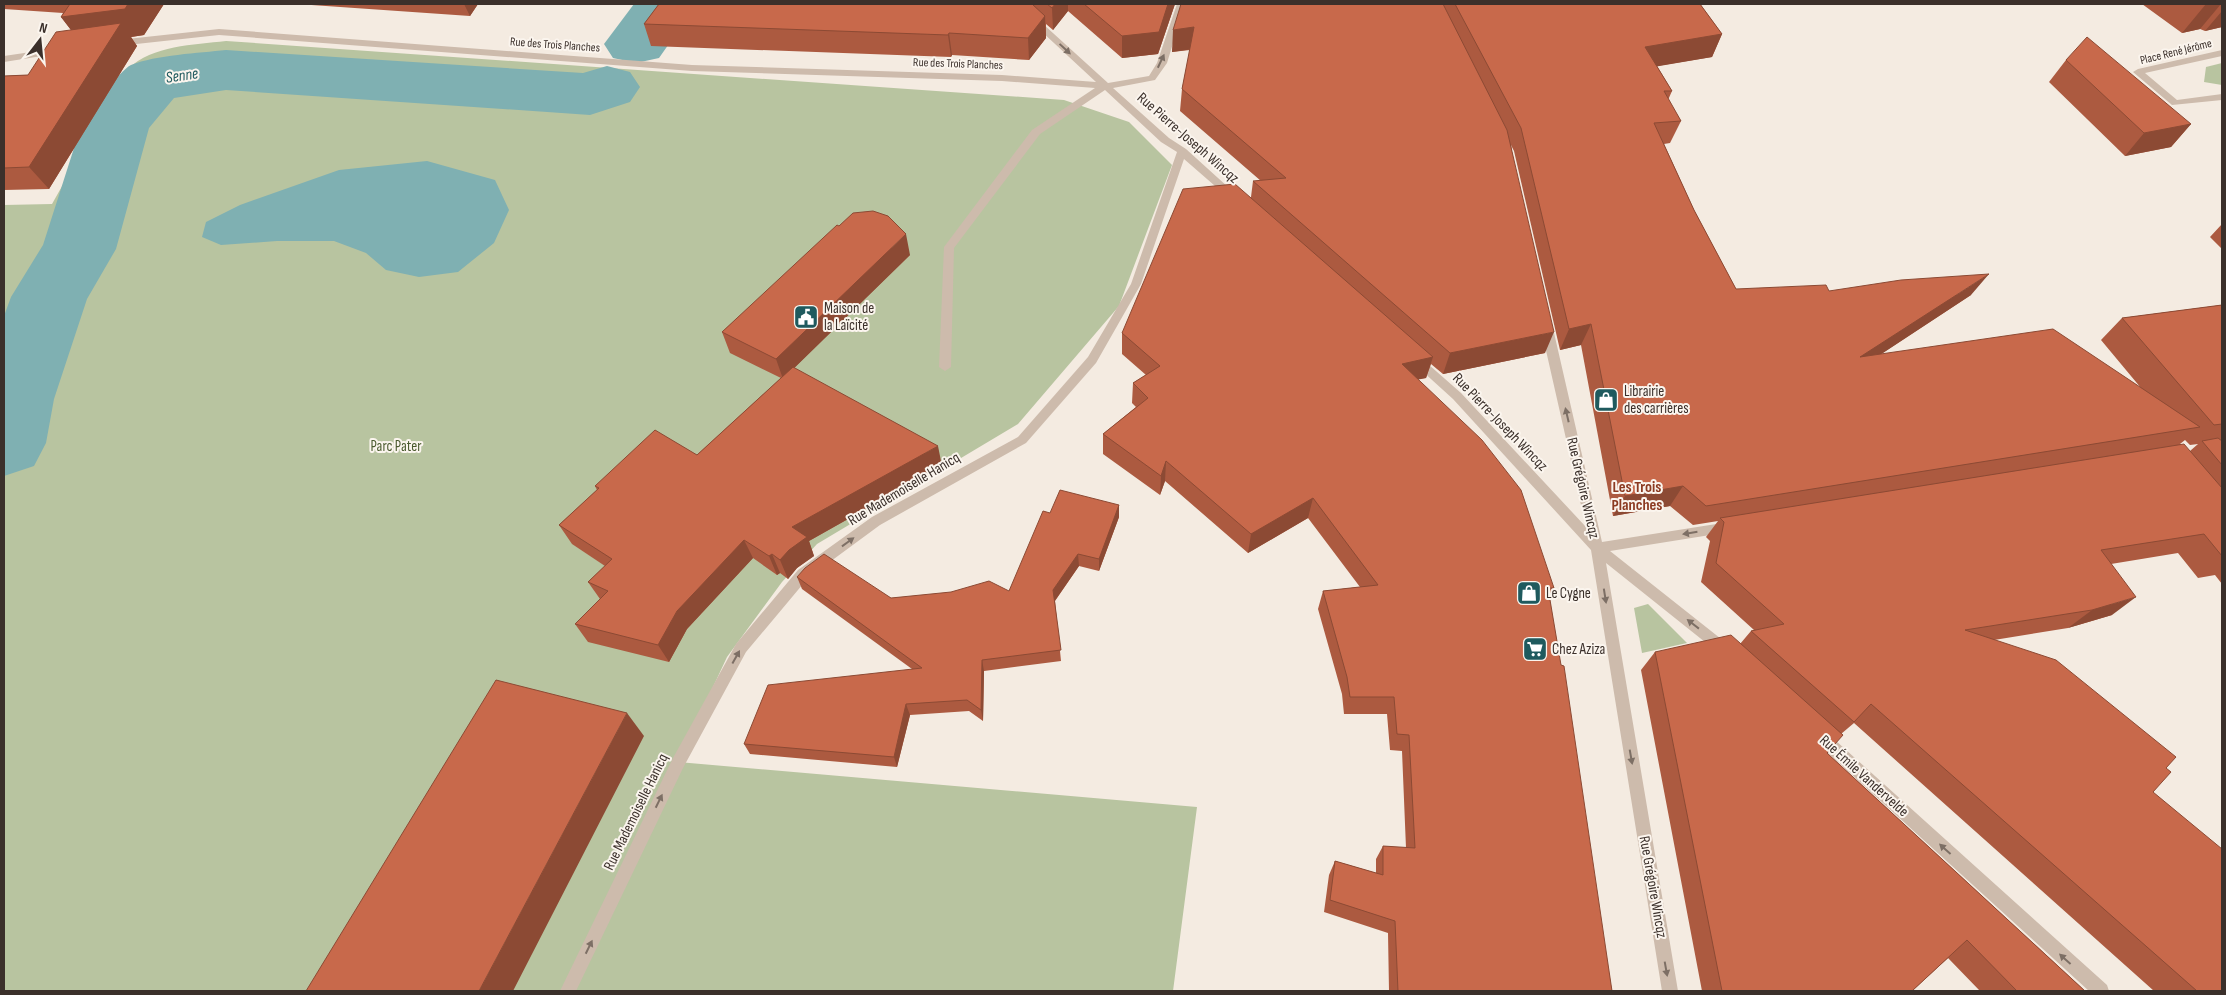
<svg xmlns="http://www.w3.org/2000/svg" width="2226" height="995" font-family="'Sofia Sans Condensed',sans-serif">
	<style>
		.green { fill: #b8c4a0 }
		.water { fill: #7fb0b2 }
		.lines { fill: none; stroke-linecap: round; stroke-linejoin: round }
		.river { fill: #7fb0b2; fill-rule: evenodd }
		.minor { fill: #cdbbac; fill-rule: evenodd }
		.wall { fill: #ac5a40; fill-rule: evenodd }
		.shaded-wall { fill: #8c4a34 }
		.building { fill: #c8694b; stroke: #8c4a34 }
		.oneway { fill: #7d6f65 }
		.labels { text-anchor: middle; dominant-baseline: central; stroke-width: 4; stroke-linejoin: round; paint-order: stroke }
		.far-street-label { font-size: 12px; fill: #3b302b; stroke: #fbf5ee }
		.street-label { font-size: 15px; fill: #3b302b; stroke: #fbf5ee }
		.poi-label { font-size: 15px; fill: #3b302b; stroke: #fbf5ee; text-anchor: start }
		.park-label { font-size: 15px; fill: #4a5a2e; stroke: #fbf5ee }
		.water-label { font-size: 16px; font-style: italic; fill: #1f5a5e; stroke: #fbf5ee }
		.neighbourhood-label { font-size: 16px; font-weight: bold; fill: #8c3b22; stroke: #fbf5ee }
	</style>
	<rect width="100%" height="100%" fill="#f4ebe1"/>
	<path class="green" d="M226 41 1064 100 1129 122 1172 165 1119 306 1018 424 817 544 782 582 727 657 678 762 1197 807 1173 991H4V205L52 204 128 69C153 45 193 45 226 41Z
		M2222 63V85L2204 82 2206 67Z
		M1648 604 1687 643 1642 653 1634 608Z"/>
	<path class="water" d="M427 161 495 180 509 210 494 243 458 272 419 277 386 270 366 253 334 241H277L221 245 202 237 206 222 240 205 339 170Z"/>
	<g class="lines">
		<path class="river" d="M634 4H697L659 58 636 63 613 58 604 44Z
			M226 50 583 73 607 66 630 72 640 87 630 102 590 115 226 90 174 98 149 128 116 249 87 299 54 399 46 443 34 466 4 476V316L11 297 43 245 82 123C90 111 120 70 131 65 156 55 199 53 226 50Z"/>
		<path class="minor" d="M1012 4H1021L1108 83 1149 76 1157 63 1177 4H1185L1167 63 1155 80 1113 88 1169 138 1186 149 1239 197 1238 199H1230L1184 159 1141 284 1096 363 1026 443 880 525 808 578 746 652 683 768 576 991H560L673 758 736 644 798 570 872 517 1018 437 1088 357 1131 284 1177 152 1161 142 1105 90 1040 134 954 248 951 367 945 371 939 367 944 247 1032 130 1095 88 1002 81 692 71 219 35 118 46 113 43 118 40 219 29 692 65 1002 75 1096 82Z
			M58 48 61 49V53L4 62V56Z
			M2222 50V56L2145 73 2177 100 2222 94V100L2172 105 2133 72 2138 69Z
			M1546 320 1552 324 1602 542 1729 522 1733 523 1735 527 1733 531 1729 532 1610 551 1730 646 1732 650 1730 654 1725 656 1720 654 1606 563 1678 991H1662L1591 550 1453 399 1410 360 1412 357H1420L1461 393 1586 527 1540 324Z
			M1820 729 1825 731 2107 985 2109 991H2089L1815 741 1813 736 1815 731Z"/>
	</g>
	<path class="wall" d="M4 4H164L144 35 131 37 137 46 49 189 4 190V76L28 75 71 30 61 17 63 13 4 9Z
		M297 4H478L470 16Z
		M659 4H1175L1158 54 1122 58 1068 11 1053 30 1046 24V38L1029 60 952 55 951 57 651 46 644 24Z
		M1181 4H1700L1722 34 1712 57 1657 66 1672 91 1668 100 1681 121 1670 143 1664 144 1694 210 1736 289 1829 291 1971 295 1881 354 2141 388 2101 340 2122 318 2222 305V584L2215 575 2198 578 2178 553 2111 564 2112 615 2068 628 1994 640 2166 768 2153 792 2222 991H2154L1854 723 1841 734 1827 753 2085 991H1980L1948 958 1912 991H1702L1641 670 1655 652 1740 644 1751 631 1754 630 1701 582 1710 541 1706 537 1718 521 1693 525 1670 506 1613 516 1581 345 1560 350 1514 151 1511 145 1545 353 1443 374 1431 364 1426 378 1418 379 1554 588 1549 595 1612 991H1389L1388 933 1324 912 1329 875 1335 861 1376 873V859L1383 846 1406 848 1402 751 1390 750 1387 714H1344L1342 694 1318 609 1323 591 1360 587 1308 518 1248 553 1165 481 1160 495 1103 454V434L1136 407 1132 403 1133 383 1146 375 1122 354V333L1251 197 1253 181H1261L1180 111 1182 89 1190 50 1172 52ZM2185 440 2190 445 2198 444 2190 451 2180 444Z
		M2142 4H2222V27L2205 31 2200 29 2182 33Z
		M2066 60 2191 124 2171 147 2125 156 2049 82Z
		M2222 224V249L2210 237Z
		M839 226 910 255 794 368 942 466 809 541 814 556 797 568 788 579 780 573 777 575 753 558 687 629 669 662 588 642 575 624 600 599 588 582 605 566 572 544 559 525 597 490 595 486 697 455 781 378 730 353 722 332Z
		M1119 505V517L1099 571 1079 566 1055 601 1061 661 984 671 983 721 969 711 910 715 897 767 750 754 744 744 912 669 802 589 797 577 891 598 1009 591Z"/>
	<path class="shaded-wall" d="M128 4H164L144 35 131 37 137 46 49 189 29 167 81 43 61 17Z
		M464 4H478L470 16Z
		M1055 4H1068V11L1053 30 1052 8Z
		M1168 4H1175L1158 54 1122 58V36Z
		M2206 4H2221L2200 29 2182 33Z
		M2222 11V27L2205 31Z
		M1045 16 1046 38 1029 60 1028 38Z
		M1194 27 1193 49 1172 52 1173 30Z
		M949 33 952 55 951 57 948 35Z
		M1722 34 1712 57 1636 70 1645 47Z
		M2191 124 2171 147 2125 156 2144 133Z
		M906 234 910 255 783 379 776 359Z
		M1989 274 1971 295 1845 378 1860 357Z
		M1591 324 1581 345 1560 350 1569 329Z
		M1554 332 1545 353 1443 374 1450 353Z
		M1433 357 1426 378 1396 384 1402 364Z
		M938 446 942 466 809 541 814 556 797 568 788 579 780 560 792 527Z
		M1166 461 1165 481 1160 495 1161 476Z
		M1683 486 1670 506 1613 516 1625 496Z
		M1313 498 1308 518 1248 553 1251 534Z
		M1119 505V517L1099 571V559Z
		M744 540 753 558 687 629 669 662 658 645 677 611Z
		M772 554 780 573 777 575 769 556Z
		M1078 554 1079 566 1054 602 1053 590Z
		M2136 597 2112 615 2068 628 2092 610Z
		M982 660 984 671 983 721 981 710Z
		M906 704 910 715 897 767 894 757Z
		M627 713 644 736 513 991H479Z"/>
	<path class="building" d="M70 4H128L125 9 61 17Z
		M659 4H1032L1045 16 1028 38 949 33 948 35 644 24Z
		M1047 4H1055L1052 8Z
		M1084 4H1168L1159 32 1122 36Z
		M1181 4H1443L1507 130 1554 332 1450 353 1253 181 1286 178 1182 89 1194 27 1173 30Z
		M1455 4H1700L1722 34 1645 47 1672 91H1664L1681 121 1654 123 1694 210 1736 289 1826 285 1829 291 1901 280 1989 274 1860 357 2053 329 2200 427 1706 506 1683 486 1625 496 1591 324 1569 329 1521 128Z
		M121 23 29 167 4 168V76L28 75 56 32Z
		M2087 37 2191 124 2144 133 2066 60Z
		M1235 184 1433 357 1402 364 1482 440 1521 490 1554 588H1548L1561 665 1564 666 1612 991H1398L1395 921 1330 900 1335 861 1383 875V846L1415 848 1409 735 1397 734 1394 697H1350L1347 677 1323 591 1378 585 1313 498 1251 534 1166 461 1161 476 1103 434 1148 398 1133 383 1160 366 1122 333 1183 189Z
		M873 211 888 216 906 234 776 359 722 332 837 225 839 226 853 213Z
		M2222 305V424L2214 425 2122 318Z
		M793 367 938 446 792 527 807 537 789 550 780 560 772 554 769 556 744 540 677 611 658 645 575 624 608 591 588 582 612 559 559 525 599 488 595 486 655 430 697 455Z
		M2218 438 2222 441V465L2202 441Z
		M2184 444 2222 488V556L2204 534 2101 550 2136 597 2092 610 1965 630 2056 660 2176 757 2166 768 2171 772 2153 792 2222 849V991H2197L1871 704 1854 722 1751 631 1784 624 1716 563 1724 522 1720 518Z
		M1060 490 1119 505 1099 559 1078 554 1053 590 1061 650 982 660 981 710 967 700 906 704 894 757 744 744 768 685 922 668 797 577 805 568 824 554 891 598 951 592 989 581 1009 591 1043 511 1050 513Z
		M1731 635 1843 735 1827 753 2085 991H2017L1967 940 1912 991H1722L1655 652Z
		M496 680 627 713 479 991H306Z"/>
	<defs><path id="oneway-solid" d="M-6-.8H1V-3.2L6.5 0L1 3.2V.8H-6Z" transform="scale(1.25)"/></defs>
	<g class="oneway">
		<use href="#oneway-solid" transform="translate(1065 49) rotate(43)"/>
		<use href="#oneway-solid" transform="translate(1161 61) rotate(-65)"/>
		<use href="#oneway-solid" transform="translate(1567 415) rotate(-103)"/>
		<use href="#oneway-solid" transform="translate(1690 533) rotate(171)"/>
		<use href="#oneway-solid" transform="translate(848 542) rotate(-36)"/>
		<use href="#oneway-solid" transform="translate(1605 596) rotate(81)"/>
		<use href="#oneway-solid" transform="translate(1693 624) rotate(-142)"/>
		<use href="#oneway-solid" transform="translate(736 657) rotate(-61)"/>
		<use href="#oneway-solid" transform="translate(1631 757) rotate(80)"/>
		<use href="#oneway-solid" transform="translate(659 801) rotate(-64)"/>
		<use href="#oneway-solid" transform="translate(1945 849) rotate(-138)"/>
		<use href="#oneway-solid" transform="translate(589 947) rotate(-64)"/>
		<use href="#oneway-solid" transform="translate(2065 959) rotate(-138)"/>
		<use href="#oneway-solid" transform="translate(1666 969) rotate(80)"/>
	</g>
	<defs>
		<symbol id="civic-square" viewBox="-11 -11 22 22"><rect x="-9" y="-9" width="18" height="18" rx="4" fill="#1f5a5e" stroke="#fbf5ee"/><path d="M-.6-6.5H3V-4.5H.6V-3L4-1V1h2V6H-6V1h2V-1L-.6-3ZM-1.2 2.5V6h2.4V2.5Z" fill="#fff"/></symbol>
		<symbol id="shop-square" viewBox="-11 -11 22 22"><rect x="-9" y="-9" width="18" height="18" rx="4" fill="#1f5a5e" stroke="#fbf5ee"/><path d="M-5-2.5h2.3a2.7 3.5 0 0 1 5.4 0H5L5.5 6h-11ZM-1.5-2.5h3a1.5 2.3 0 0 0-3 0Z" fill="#fff"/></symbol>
		<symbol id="supermarket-square" viewBox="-11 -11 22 22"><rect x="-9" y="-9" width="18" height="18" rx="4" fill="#1f5a5e" stroke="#fbf5ee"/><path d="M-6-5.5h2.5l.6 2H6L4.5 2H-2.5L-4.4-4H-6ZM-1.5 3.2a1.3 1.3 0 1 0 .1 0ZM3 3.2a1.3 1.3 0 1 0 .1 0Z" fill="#fff"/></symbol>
	</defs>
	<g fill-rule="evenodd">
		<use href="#civic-square" x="792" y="303" width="28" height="28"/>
		<use href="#shop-square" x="1592" y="386" width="28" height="28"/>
		<use href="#shop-square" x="1515" y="579" width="28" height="28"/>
		<use href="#supermarket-square" x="1521" y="635" width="28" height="28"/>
	</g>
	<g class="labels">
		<g class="far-street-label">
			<text transform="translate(555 45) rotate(4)">Rue des Trois Planches</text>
			<text transform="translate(2176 52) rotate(-14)">Place René Jérôme</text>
			<text transform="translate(958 64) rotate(2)">Rue des Trois Planches</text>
		</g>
		<g class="street-label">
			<text transform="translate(1188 138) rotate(41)">Rue Pierre-Joseph Wincqz</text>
			<text transform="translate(1500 422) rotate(46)">Rue Pierre-Joseph Wincqz</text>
			<text transform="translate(1583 488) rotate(77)">Rue Grégoire Wincqz</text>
			<text transform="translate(904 489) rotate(-31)">Rue Mademoiselle Hanicq</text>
			<text transform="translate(1864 776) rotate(42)">Rue Émile Vandervelde</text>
			<text transform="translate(636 812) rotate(-64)">Rue Mademoiselle Hanicq</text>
			<text transform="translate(1653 887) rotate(80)">Rue Grégoire Wincqz</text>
		</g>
		<g class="poi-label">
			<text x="824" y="308">Maison de<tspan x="824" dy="17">la Laïcité</tspan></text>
			<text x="1624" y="391">Librairie<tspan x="1624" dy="17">des carrières</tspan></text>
			<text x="1546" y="593">Le Cygne</text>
			<text x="1552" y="649">Chez Aziza</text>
		</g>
		<g class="park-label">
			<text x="396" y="446">Parc Pater</text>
		</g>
		<g class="water-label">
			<text transform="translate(182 76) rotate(-8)">Senne</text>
		</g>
		<g class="neighbourhood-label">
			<text x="1637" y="487">Les Trois<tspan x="1637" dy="18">Planches</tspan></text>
		</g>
	</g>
	<rect width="2226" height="995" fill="none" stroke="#3b302b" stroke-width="10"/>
	<g transform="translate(40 40) rotate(16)" stroke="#fbf5ee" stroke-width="4" paint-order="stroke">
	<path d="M0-4L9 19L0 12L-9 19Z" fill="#3b302b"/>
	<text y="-8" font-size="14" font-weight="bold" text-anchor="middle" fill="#3b302b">N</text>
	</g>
</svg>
